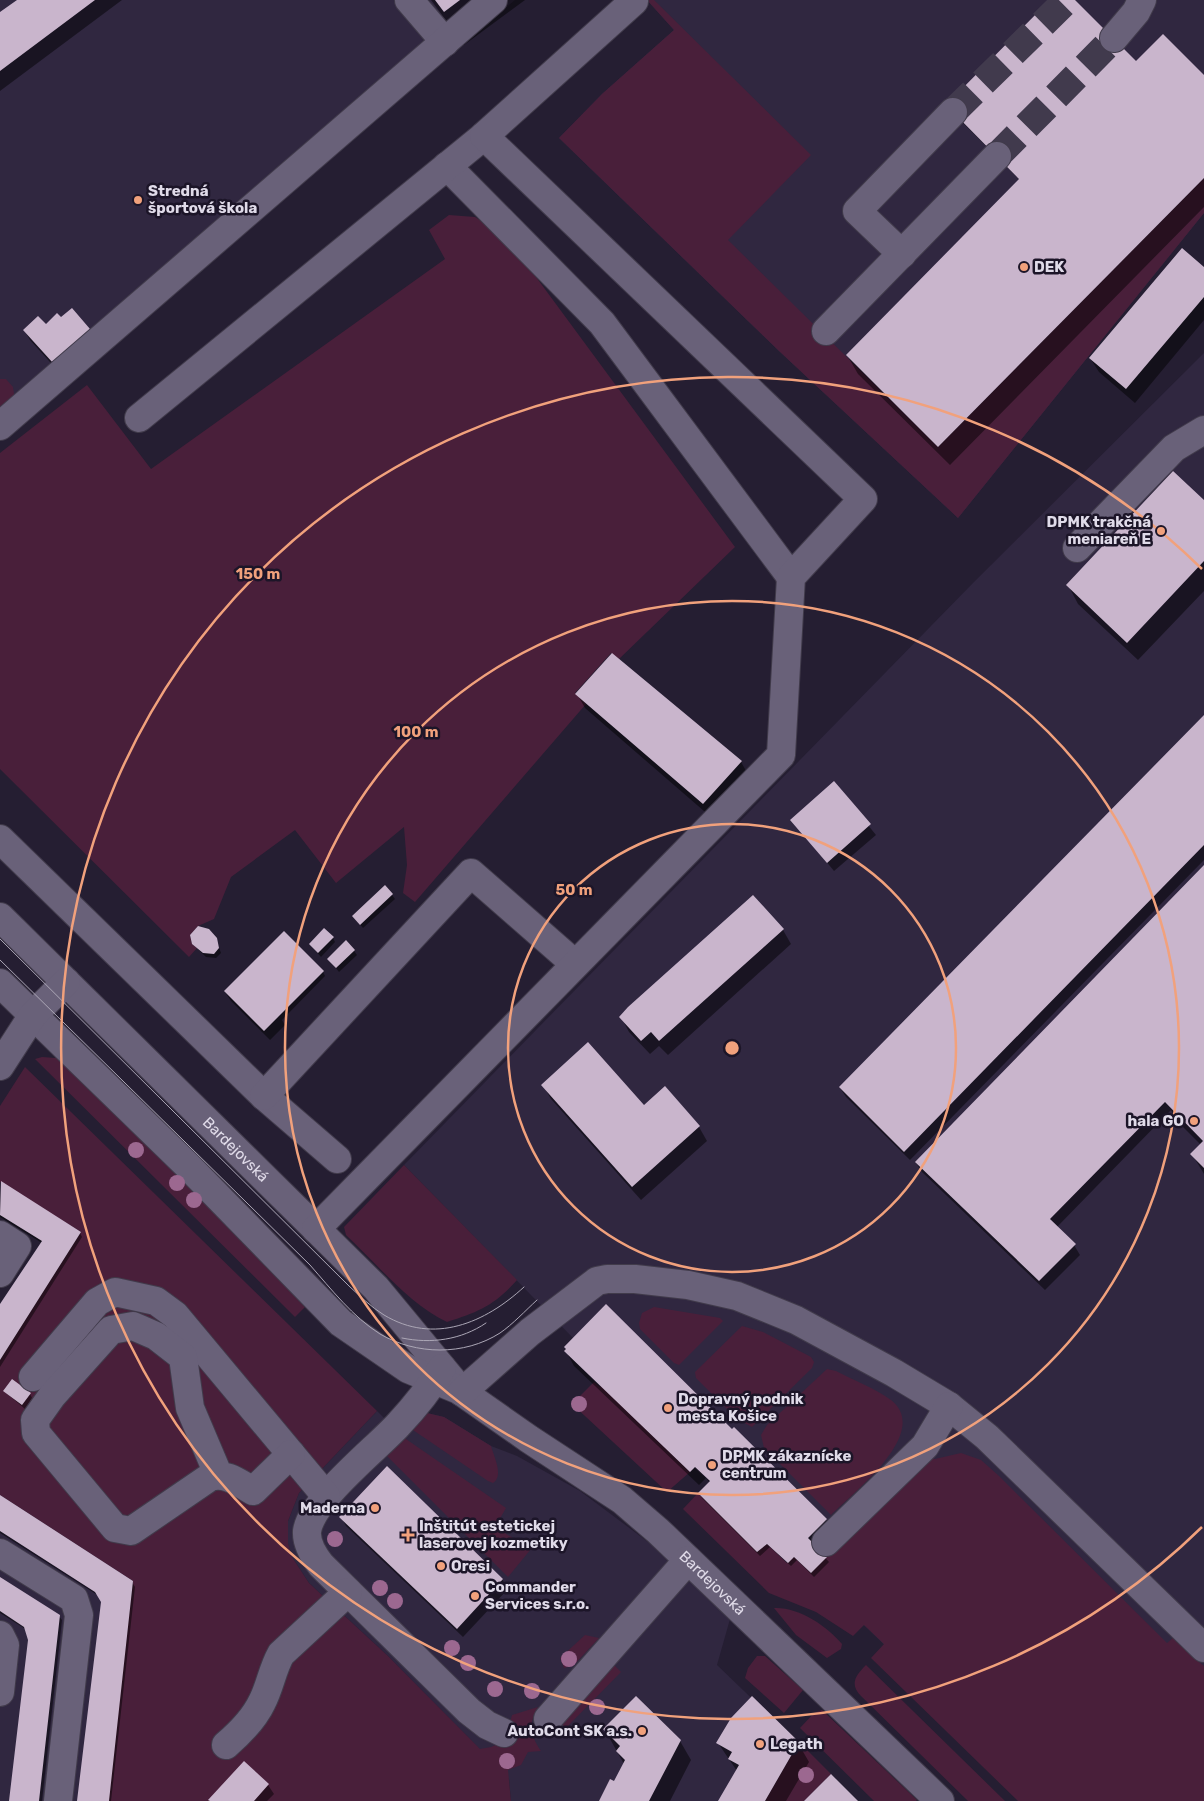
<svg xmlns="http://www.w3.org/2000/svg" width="1204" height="1801" font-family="Rubik,sans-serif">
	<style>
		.built { fill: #302740 }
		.green { fill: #491f3a }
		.shadow { fill: #0007 }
		.building { fill: #c9b5cc }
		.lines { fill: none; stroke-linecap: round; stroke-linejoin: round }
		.minor-tunnel { stroke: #413a4d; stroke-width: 28; stroke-dasharray: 28 14; stroke-linecap: butt }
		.minor-casing { stroke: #413b4b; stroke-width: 30 }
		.minor { stroke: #696179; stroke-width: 28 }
		.tram { stroke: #aca7b6; stroke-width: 1 }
		.tree { fill: #9c6890 }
		.ring { fill: none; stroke: #f1a17c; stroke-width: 2.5 }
		.poi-dot { fill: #f1a17c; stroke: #1c1528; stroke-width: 2 }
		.labels { text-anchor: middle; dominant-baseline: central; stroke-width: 5; stroke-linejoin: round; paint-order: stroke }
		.poi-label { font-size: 15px; font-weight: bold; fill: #e0dbe9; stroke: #1c1528; text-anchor: start }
		.street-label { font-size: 15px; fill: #e0dbe9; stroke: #1c1528 }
		.centre { fill: #f1a17c; stroke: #1c1528; stroke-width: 2.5 }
		.ring-label { font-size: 15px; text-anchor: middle; font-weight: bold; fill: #f1a17c; stroke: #1c1528; stroke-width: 5; stroke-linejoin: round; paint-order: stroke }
	</style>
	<rect width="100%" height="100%" fill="#251e32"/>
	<path class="built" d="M0 0H515L0 432Z
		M647 0H1204V213L958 518 779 351 559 138 602 94 674 30Z
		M1204 353V1801H1045L794 1557 788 1563 767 1544 757 1552 698 1493 709 1481 601 1385 600 1387 564 1351 566 1349 564 1347 573 1338 404 1165 974 582Z
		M377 1411 403 1437 427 1413 444 1417 491 1446 517 1456 580 1491 652 1545 730 1619 717 1665 858 1801H511L509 1779 388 1656 309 1583 292 1557 288 1544V1521L299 1493Z
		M0 1495 133 1581 108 1801H0Z"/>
	<path class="green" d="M647 0H654L811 155 728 240 938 447 1204 178V213L958 518 779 351 559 138 602 94 674 30Z
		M449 215 475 217 508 239 735 547 619 659 611 653 575 693 586 704 415 902 403 893 407 865 404 827 336 883 295 830 231 877 214 919 198 926 190 935 192 944 197 948 189 957 0 769V453L87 385 151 469 445 259 429 230Z
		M0 379H6L13 387 15 401 0 419Z
		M42 1057 56 1058 72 1065 307 1305 295 1317 35 1059Z
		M25 1067 377 1411 299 1493 288 1521V1543L292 1557 309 1583 388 1656 480 1749 491 1747 505 1741 512 1715 538 1707C528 1724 530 1735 541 1751L528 1752 521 1765 508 1770 511 1801H108L133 1581 0 1495V1360L81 1232 0 1182V1106Z
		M404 1165 517 1280C495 1305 479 1312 447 1322 408 1303 378 1265 346 1235L344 1227Z
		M654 1307 720 1318 723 1321 679 1365 674 1363 640 1329 639 1323 642 1313Z
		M742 1326 763 1332 811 1357 814 1362 812 1368 752 1427 737 1419 696 1378 695 1372Z
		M827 1369 836 1371C853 1380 875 1388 891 1400 932 1432 853 1493 831 1515L764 1448 761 1435 767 1425Z
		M594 1382 600 1387 601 1385 690 1472 667 1492 572 1404Z
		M427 1413 444 1417 491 1446C494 1457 504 1476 493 1483L488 1481 410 1428 422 1414Z
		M403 1437 506 1508 495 1527 531 1549 508 1577 386 1455Z
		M961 1453 981 1460 999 1476 1167 1643 1179 1633 1192 1645 1199 1662 1204 1666V1801H1018L871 1658 884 1644 864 1625 853 1636 816 1612 769 1593 683 1509 698 1493 757 1552 767 1544 787 1563 794 1557 811 1573 926 1456 935 1459Z
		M774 1608C799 1607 827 1626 842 1644L841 1649 827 1658 796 1635Z
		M585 1635 599 1638 573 1666 564 1668 560 1658Z
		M757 1656H765L803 1690 784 1713 745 1678 748 1668Z
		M613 1664 621 1672 565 1729 562 1723Z
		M866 1665 1005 1801H968L861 1696C849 1684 856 1675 866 1665Z
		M822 1710 917 1800 916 1801H874L800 1728 814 1713Z
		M799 1742 831 1774 804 1801H765Z"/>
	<path class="shadow" d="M19 0H122L0 91V14Z
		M431 0H525L464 45Z
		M1052 0H1073L1135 62 1204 77V207L950 465 858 374 847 355 1020 180 950 110Z
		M1204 268V320L1135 403 1099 372 1090 358Z
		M72 310 95 339 59 372 30 340 24 330 46 326 61 319Z
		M1204 502V591L1138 660 1078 604 1068 585Z
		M577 694 741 762 749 776 712 818 585 708Z
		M1204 716V860L910 1160 846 1097 840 1088Z
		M834 783 876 835 834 871 792 820Z
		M1204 867V1174L1192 1154 1201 1145 1177 1121 1171 1110 1057 1227 1074 1245 1080 1255 1045 1290 922 1172 916 1163Z
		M392 895 395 899 363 928 353 916Z
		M783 930 791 944 668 1055 659 1046 650 1054 629 1032 621 1017Z
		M333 938 335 942 321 957 310 944Z
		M216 939 221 953 216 958 206 957 193 944Z
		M354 951 357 955 339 972 329 959Z
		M323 972 325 976 282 1020 285 1025 270 1040 231 1001 225 992Z
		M543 1085 644 1107 699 1127 707 1141 641 1200 551 1099Z
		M1 1183 80 1233 82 1237 0 1367V1306L42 1243 0 1217Z
		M566 1351 732 1431 734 1428 826 1520 829 1524 811 1542 829 1562 814 1577 797 1560 791 1566 770 1547 760 1556 702 1498 700 1494 710 1483 706 1478 699 1485 574 1366Z
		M4 1391 30 1394 32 1398 25 1409Z
		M0 1496 132 1582 135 1587 111 1801H80L102 1602 99 1596 0 1533Z
		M341 1517 502 1579 508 1589 463 1637 346 1526Z
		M0 1578 59 1616 62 1620 42 1801H11L29 1639 27 1630 0 1613Z
		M636 1697 680 1741 691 1760 670 1801H600L614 1783 624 1764 605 1730Z
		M718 1743H798L809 1762 786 1801H720L737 1771Z
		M268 1785 274 1794 267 1801H211Z"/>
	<path class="building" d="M17 0H95L0 71V12Z
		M435 0H460L444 12Z
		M1050 0H1075L1136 61 1163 34 1204 75V178L938 447 846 355 1019 179 946 105Z
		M1182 248 1204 267V297L1126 389 1089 358Z
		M72 308 90 329 53 363 23 330 38 316 46 324 57 313 61 317Z
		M1173 471 1204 500V561L1127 643 1066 585Z
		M612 653 742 761 703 804 575 694Z
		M1204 715V845L904 1152 839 1087Z
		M834 781 871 824 827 863 790 820Z
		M1204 865V1168L1190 1154 1203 1141 1165 1102 1050 1219 1076 1244 1039 1281 915 1162Z
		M385 885 393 894 360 925 352 916Z
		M753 895 784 929 659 1041 651 1032 641 1041 619 1017 628 1007Z
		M198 926 209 929 217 938 219 948 214 954 203 953 192 944 190 935Z
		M324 928 334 937 318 953 309 944Z
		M284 931 324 971 264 1031 224 991Z
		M346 940 355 950 336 968 327 959Z
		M588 1042 644 1105 665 1086 700 1126 632 1187 541 1085Z
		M1 1181 81 1232 0 1360V1304L42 1241 0 1215Z
		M606 1304 732 1429 734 1427 827 1519 808 1538 827 1557 811 1573 794 1557 788 1563 767 1544 757 1552 698 1493 710 1481 695 1467 690 1472 564 1351 566 1349 564 1347Z
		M12 1379 31 1393 22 1405 3 1391Z
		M387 1466 503 1579 457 1629 339 1517Z
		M0 1495 133 1581 109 1801H77L101 1602 95 1592 0 1531Z
		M0 1577 60 1615 39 1801H9L28 1640 24 1627 0 1611Z
		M636 1696 681 1740 649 1801H599L610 1779 614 1781 625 1760 616 1751 620 1746 603 1729Z
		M752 1696 799 1742 765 1801H718L739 1765 728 1759 732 1752 716 1743 731 1718Z
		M244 1761 269 1784 254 1801H210L208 1800Z
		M831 1774 858 1801H804Z"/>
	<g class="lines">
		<path class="minor-tunnel" d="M953 112 1067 0
			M997 156 1114 38"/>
		<defs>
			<g id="minor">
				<path d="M409 0 445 42"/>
				<path d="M1114 38 1136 12 1142 0"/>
				<path d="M447 166 602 323 791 577"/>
				<path d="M902 254 857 211 953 112"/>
				<path d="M826 331 997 156"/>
				<path d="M139 418 484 136"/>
				<path d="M0 426 493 0"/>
				<path d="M1077 548 1174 448 1204 430"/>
				<path d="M0 839 264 1096 337 1159"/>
				<path id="s1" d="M0 917 376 1288 462 1392 529 1439 622 1500 658 1531 940 1801"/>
				<path d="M0 983 187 1165 341 1323 408 1369 459 1390"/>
				<path d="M0 1066 33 1015 66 982"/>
				<path d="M264 1096 471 873 575 964"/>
				<path d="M316 1229 781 755 791 577 863 499 484 136 634 1"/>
				<path d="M0 1235 17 1246 0 1273"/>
				<path d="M442 1368C430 1388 414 1408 398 1425 375 1450 312 1499 307 1531 306 1544 314 1556 321 1565L469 1711 487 1725 504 1733"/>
				<path d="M33 1377 97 1302 115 1292 156 1301 175 1315 326 1496"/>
				<path d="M462 1392 530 1332 597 1281 607 1279H635L688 1285 737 1296 796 1320 894 1373 949 1406 987 1437 1204 1648"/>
				<path d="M218 1474 190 1408 183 1357 156 1336 133 1326 111 1330 52 1396 35 1420 36 1433 115 1528 131 1531 210 1477C226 1472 239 1483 253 1491L291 1454"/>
				<path d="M826 1542 925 1446 949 1406"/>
				<path d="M0 1553 74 1599 79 1615 58 1801"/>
				<path d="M0 1635 5 1645 0 1692"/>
				<path d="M548 1719 688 1560"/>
				<path d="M226 1745C240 1733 254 1719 262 1702 270 1687 272 1670 281 1654L348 1592"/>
			</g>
		</defs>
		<use href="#minor" class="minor-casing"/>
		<use href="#minor" class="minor"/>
		<path class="tram" d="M0 939 349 1286C360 1296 371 1307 384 1315 434 1345 485 1323 524 1287
			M0 960 310 1265C331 1289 353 1317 380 1334 416 1355 464 1356 500 1333 513 1324 525 1311 537 1300
			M402 1338C431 1344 461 1340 486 1323"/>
	</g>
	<g class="tree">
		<circle cx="136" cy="1150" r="8"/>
		<circle cx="177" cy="1183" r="8"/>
		<circle cx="194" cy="1200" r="8"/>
		<circle cx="579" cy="1404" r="8"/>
		<circle cx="335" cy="1539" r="8"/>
		<circle cx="380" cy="1588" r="8"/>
		<circle cx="395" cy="1601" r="8"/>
		<circle cx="452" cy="1648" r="8"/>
		<circle cx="569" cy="1659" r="8"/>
		<circle cx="468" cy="1663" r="8"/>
		<circle cx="495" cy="1689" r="8"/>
		<circle cx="532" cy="1691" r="8"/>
		<circle cx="597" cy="1707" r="8"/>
		<circle cx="507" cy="1761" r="8"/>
		<circle cx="806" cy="1775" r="8"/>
	</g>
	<g class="ring">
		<circle cx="732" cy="1048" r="224"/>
		<circle cx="732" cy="1048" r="447"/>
		<path d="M1202 1527A671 671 0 1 1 1202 569"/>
	</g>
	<g class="poi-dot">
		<circle cx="138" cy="200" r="5"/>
		<circle cx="1024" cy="267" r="5"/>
		<circle cx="1161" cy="531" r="5"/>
		<circle cx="1194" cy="1121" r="5"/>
		<circle cx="668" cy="1408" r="5"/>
		<circle cx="712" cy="1465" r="5"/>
		<circle cx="375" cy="1508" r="5"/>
		<path d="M405.5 1527.5h5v5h5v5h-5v5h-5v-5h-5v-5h5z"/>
		<circle cx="441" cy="1566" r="5"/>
		<circle cx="475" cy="1596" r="5"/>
		<circle cx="642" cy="1731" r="5"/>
		<circle cx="760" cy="1744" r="5"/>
	</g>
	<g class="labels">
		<g class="poi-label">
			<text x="148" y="191">Stredná<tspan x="148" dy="17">športová škola</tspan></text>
			<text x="1034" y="267">DEK</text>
			<text x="1151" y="522" text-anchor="end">DPMK trakčná<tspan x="1151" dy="17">meniareň E</tspan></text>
			<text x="1184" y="1121" text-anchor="end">hala GO</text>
			<text x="678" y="1399">Dopravný podnik<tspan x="678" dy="17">mesta Košice</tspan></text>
			<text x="722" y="1456">DPMK zákaznícke<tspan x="722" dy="17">centrum</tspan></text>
			<text x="365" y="1508" text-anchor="end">Maderna</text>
			<text x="419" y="1526">Inštitút estetickej<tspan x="419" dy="17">laserovej kozmetiky</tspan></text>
			<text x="451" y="1566">Oresi</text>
			<text x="485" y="1587">Commander<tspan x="485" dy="17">Services s.r.o.</tspan></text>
			<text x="632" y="1731" text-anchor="end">AutoCont SK a.s.</text>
			<text x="770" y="1744">Legath</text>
		</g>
		<g class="street-label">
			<text stroke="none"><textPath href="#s1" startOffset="331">Bardejovská</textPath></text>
			<text stroke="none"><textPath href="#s1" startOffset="979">Bardejovská</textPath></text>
		</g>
	</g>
	<circle cx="732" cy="1048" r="8" class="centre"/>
	<g class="ring-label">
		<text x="258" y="579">150 m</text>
		<text x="416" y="737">100 m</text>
		<text x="574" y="895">50 m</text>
	</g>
</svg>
